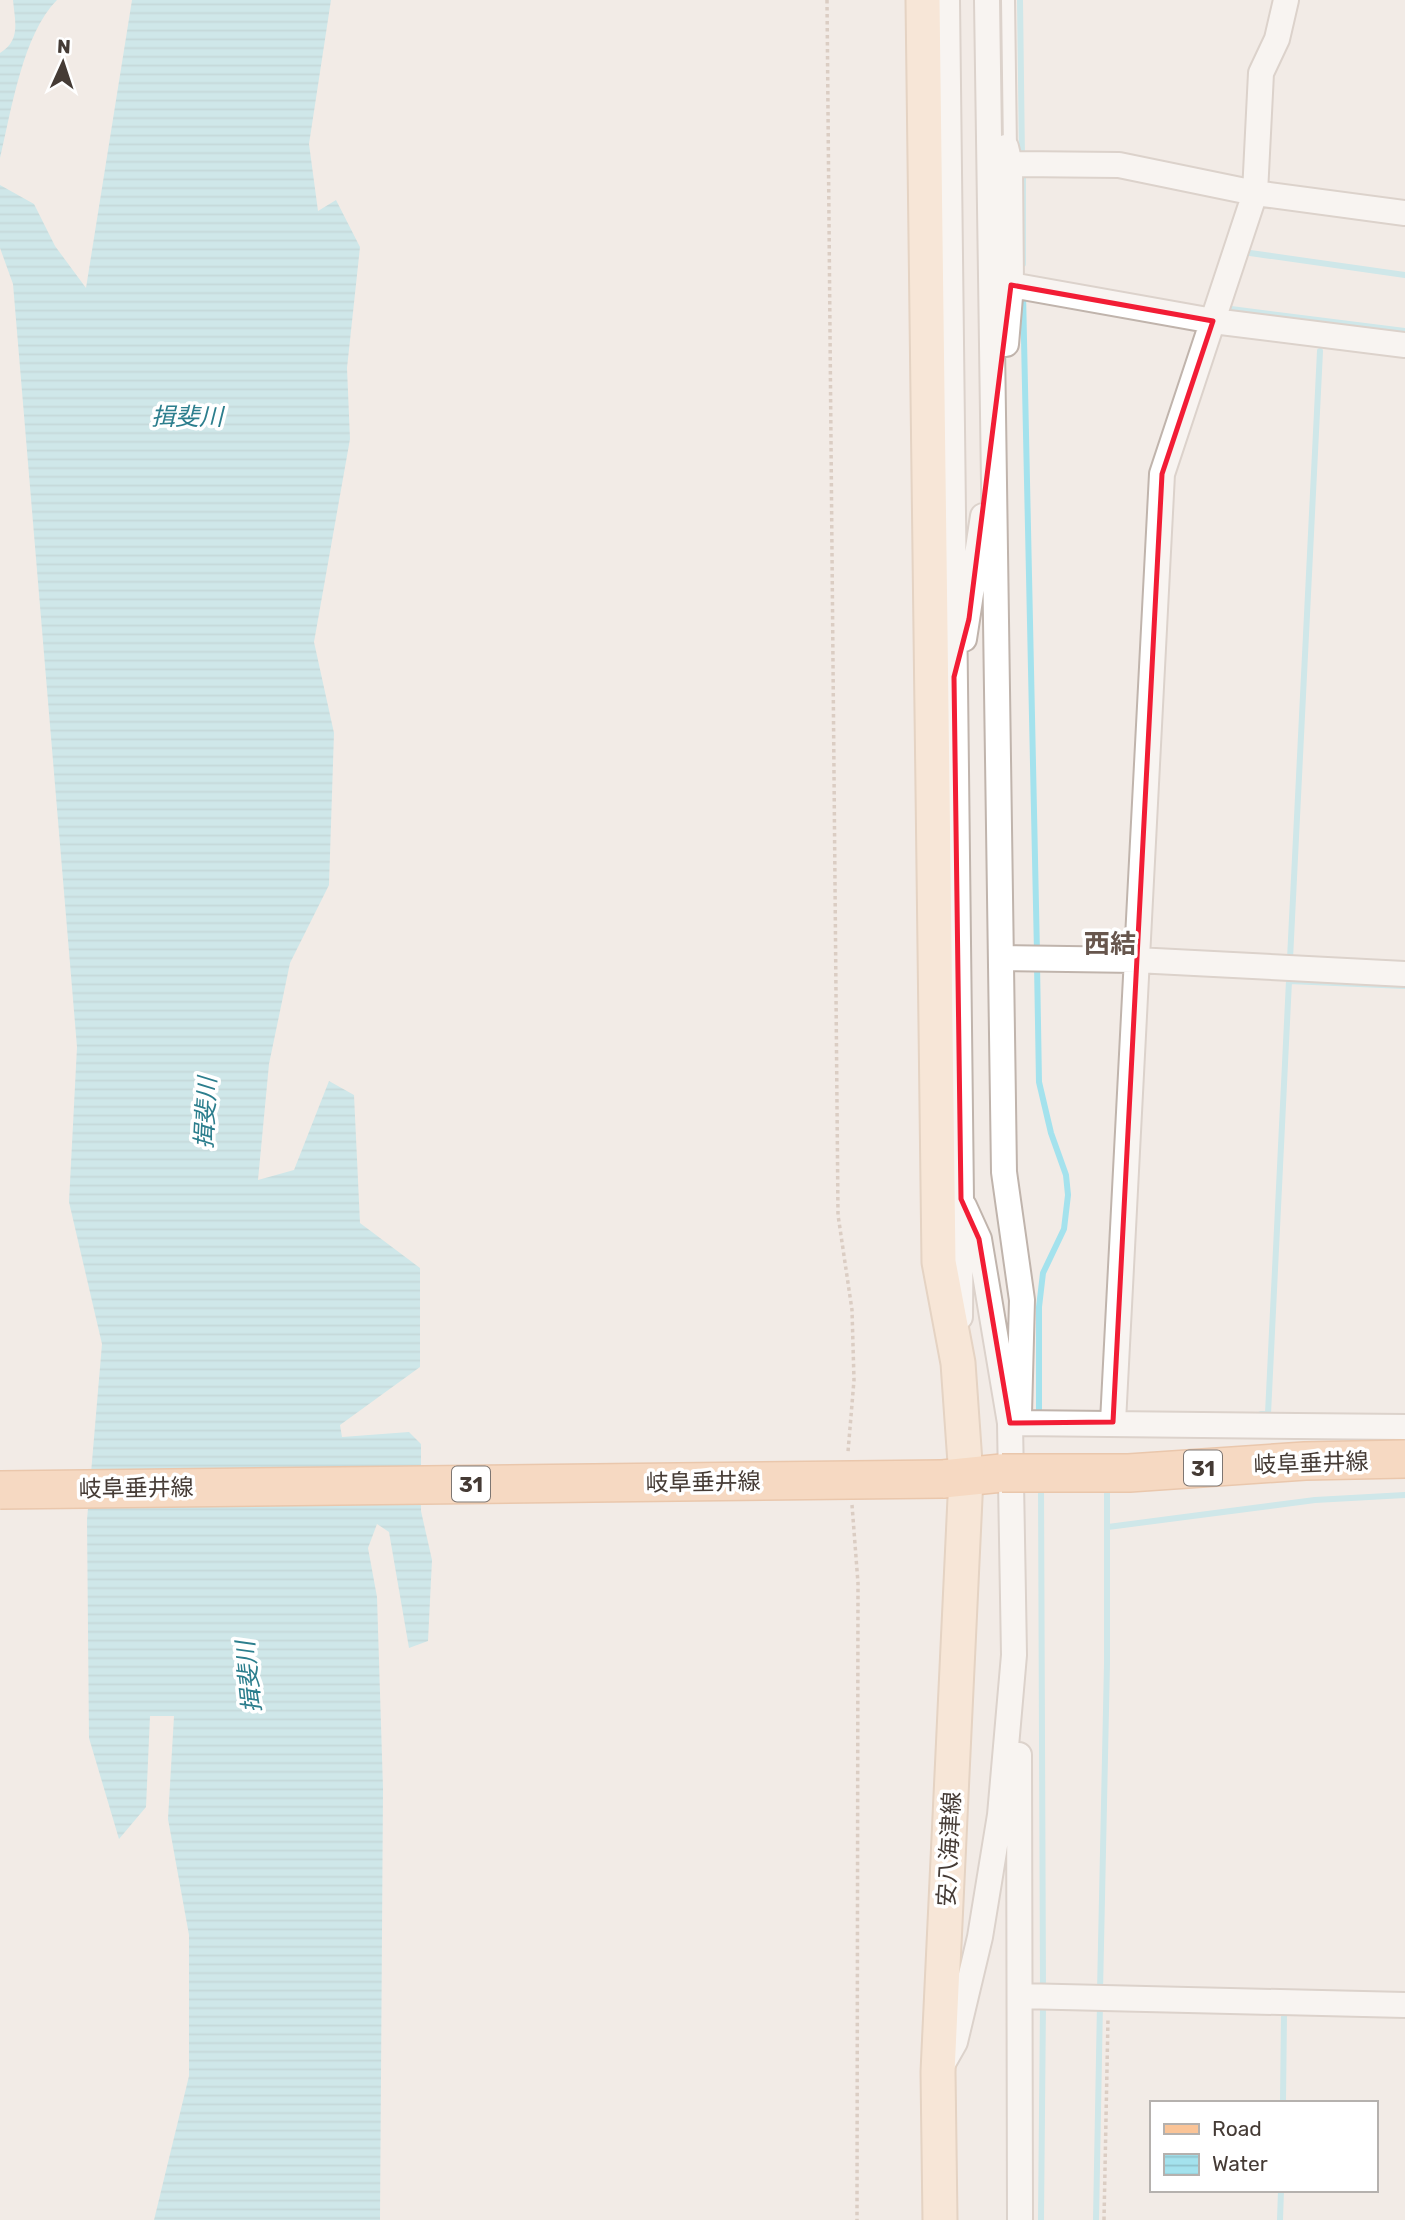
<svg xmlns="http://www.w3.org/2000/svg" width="1405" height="2220" font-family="Rubik,'Noto Sans JP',sans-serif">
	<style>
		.water { fill: url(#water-rules) }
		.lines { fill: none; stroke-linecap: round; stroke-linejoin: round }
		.stream { stroke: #a4e2ed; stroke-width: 6 }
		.lane-casing { stroke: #c0b4ac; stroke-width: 16 }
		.street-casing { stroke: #c0b4ac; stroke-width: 28 }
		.secondary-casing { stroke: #d4b599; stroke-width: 37 }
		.primary-casing { stroke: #df9b67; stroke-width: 40 }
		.path { stroke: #bea89a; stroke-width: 3.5; stroke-dasharray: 3.5 3.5; stroke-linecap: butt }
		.lane { stroke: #fff; stroke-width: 12 }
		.street { stroke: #fff; stroke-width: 24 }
		.secondary { stroke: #fce1c5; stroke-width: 33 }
		.primary { stroke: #fac497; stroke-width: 37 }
		.primary-bridge-casing { stroke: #df9b67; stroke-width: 40; stroke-linecap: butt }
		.primary-bridge { stroke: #fac497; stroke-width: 37 }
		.marked { fill: none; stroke: #f21d35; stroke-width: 5; stroke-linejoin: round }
		.labels { text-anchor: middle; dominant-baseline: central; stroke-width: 7; stroke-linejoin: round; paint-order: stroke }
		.shield { fill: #fff; stroke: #7d7672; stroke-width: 2 }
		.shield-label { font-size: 21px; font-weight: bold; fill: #453b35 }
		.street-label { font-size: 23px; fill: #453b35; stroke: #fff }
		.water-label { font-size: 24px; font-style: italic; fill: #2c7e8d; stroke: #fff }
		.quarter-label { font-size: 26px; font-weight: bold; fill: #67564d; stroke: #fff }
	</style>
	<defs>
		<pattern id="water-rules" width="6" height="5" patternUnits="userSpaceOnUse" patternTransform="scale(1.75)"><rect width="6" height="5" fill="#a4e2ed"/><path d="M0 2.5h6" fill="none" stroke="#8fc3cc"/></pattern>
	</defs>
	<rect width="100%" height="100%" fill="#f2ebe6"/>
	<path class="water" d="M13 0H57C23 33 11 112 0 158V53C21 40 15 22 13 0Z
		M132 0H331L309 144 318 211 336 200 360 247 347 368 350 439 314 642 334 733 329 885 290 963 269 1064 258 1180 294 1170 329 1081 354 1095 360 1223 420 1268V1367L340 1425 342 1437 409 1432 421 1444V1511L432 1560 428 1641 409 1648 389 1532 377 1524 368 1548 377 1597 383 1788 380 2220H154L189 2076V1935L168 1819 174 1716H150L146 1807 119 1839 89 1738 87 1520 102 1344 69 1202 77 1047 13 284 0 248V185L34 204 55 246 86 288Z"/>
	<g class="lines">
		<path class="stream" d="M1020 0 1022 159
			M1023 170V264
			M1243 252 1405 275
			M1023 292 1037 953
			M1231 309 1405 331
			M1290 959 1320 351
			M1037 964 1039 1082 1051 1133 1066 1175 1068 1195 1064 1229 1043 1273 1039 1307V1416
			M1261 1414H1268L1289 981 1405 986
			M1041 1485 1043 1992
			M1108 1527 1315 1500 1405 1495
			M1100 1992 1107 1663V1485
			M1283 2103 1284 2013H1291
			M1041 2220 1043 2003
			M1096 2220 1100 2003
			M1280 2220 1281 2190"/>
		<defs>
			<path id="lane" d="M1008 0 1010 150"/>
			<path id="street" d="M947 0 961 1199 960 1317
				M987 0 1004 1172 1022 1300 1019 1414 1010 1423
				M1006 147 1010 164 1119 165 1255 193 1405 213
				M1011 285 1213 321 1405 345
				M1006 344 1011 285 1010 164
				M964 639 983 516
				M1002 958 1136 960 1405 974
				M1113 1422 1162 474 1255 193 1261 73 1277 39 1286 0
				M1010 1423 1405 1427
				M1019 1755 1020 2220
				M1020 1996 1405 2005
				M942 2065 955 2042 980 1937 1000 1815 1014 1655 1010 1423 979 1239 964 1206"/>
			<path id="secondary" d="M923 0 939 1262 958 1363 966 1477 938 2072 940 2220"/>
			<path id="primary" d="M943 1479 1002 1473"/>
		</defs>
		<use href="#lane" class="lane-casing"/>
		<use href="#street" class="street-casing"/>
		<use href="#secondary" class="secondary-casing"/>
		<use href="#primary" class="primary-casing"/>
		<path class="path" d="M827 0 838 1215 852 1310 854 1380 848 1452
			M852 1505 858 1583 857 2220
			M1104 2220 1108 2018"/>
		<use href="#lane" class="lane"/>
		<use href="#street" class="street"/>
		<use href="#secondary" class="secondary"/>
		<use href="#primary" class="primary"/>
		<defs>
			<path id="primary-bridge" d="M1002 1473H1129L1305 1461 1405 1459
				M0 1490 943 1479"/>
		</defs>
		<use href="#primary-bridge" class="primary-bridge-casing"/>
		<use href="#primary-bridge" class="primary-bridge"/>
	</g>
	<path d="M0 0H1405V2220H0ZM1011 285 1213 321 1162 474 1113 1422 1010 1423 979 1239 961 1199 954 677 969 619Z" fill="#f2ebe6" fill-opacity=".55" fill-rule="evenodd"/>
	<path class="marked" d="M1011 285 1213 321 1162 474 1113 1422 1010 1423 979 1239 961 1199 954 677 969 619Z"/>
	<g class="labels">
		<g class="shield">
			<rect x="1184" y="1450.5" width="38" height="35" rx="5"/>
			<rect x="452" y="1466.5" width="38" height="35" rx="5"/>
		</g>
		<g class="shield-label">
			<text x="1203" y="1468">31</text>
			<text x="471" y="1484">31</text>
		</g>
		<g class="street-label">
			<text transform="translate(1311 1463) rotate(-2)">岐阜垂井線</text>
			<text transform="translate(703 1482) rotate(-1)">岐阜垂井線</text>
			<text transform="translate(136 1488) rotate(-1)">岐阜垂井線</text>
			<text transform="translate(949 1849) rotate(-87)">安八海津線</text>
		</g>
		<g class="water-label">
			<text x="187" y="417">揖斐川</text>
			<text transform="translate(206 1113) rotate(-87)">揖斐川</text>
			<text transform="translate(249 1677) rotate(-96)">揖斐川</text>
		</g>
		<g class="quarter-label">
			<text x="1110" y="944">西結</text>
		</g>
	</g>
	<rect x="1150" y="2101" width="228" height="91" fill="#ffffff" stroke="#b5b1ae" stroke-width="2"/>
	<rect x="1164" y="2124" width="35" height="10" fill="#fac497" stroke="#b5b1ae" stroke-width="2"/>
	<text x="1212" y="2136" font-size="21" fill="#453b35">Road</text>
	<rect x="1164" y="2154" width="35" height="21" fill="url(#water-rules)" stroke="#b5b1ae" stroke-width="2"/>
	<text x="1212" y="2171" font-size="21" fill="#453b35">Water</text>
	<g transform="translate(63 63) rotate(3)" stroke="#ffffff" stroke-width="5" paint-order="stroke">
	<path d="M0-5L12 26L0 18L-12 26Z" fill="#453b35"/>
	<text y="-10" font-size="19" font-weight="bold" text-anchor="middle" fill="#453b35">N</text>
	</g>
</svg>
